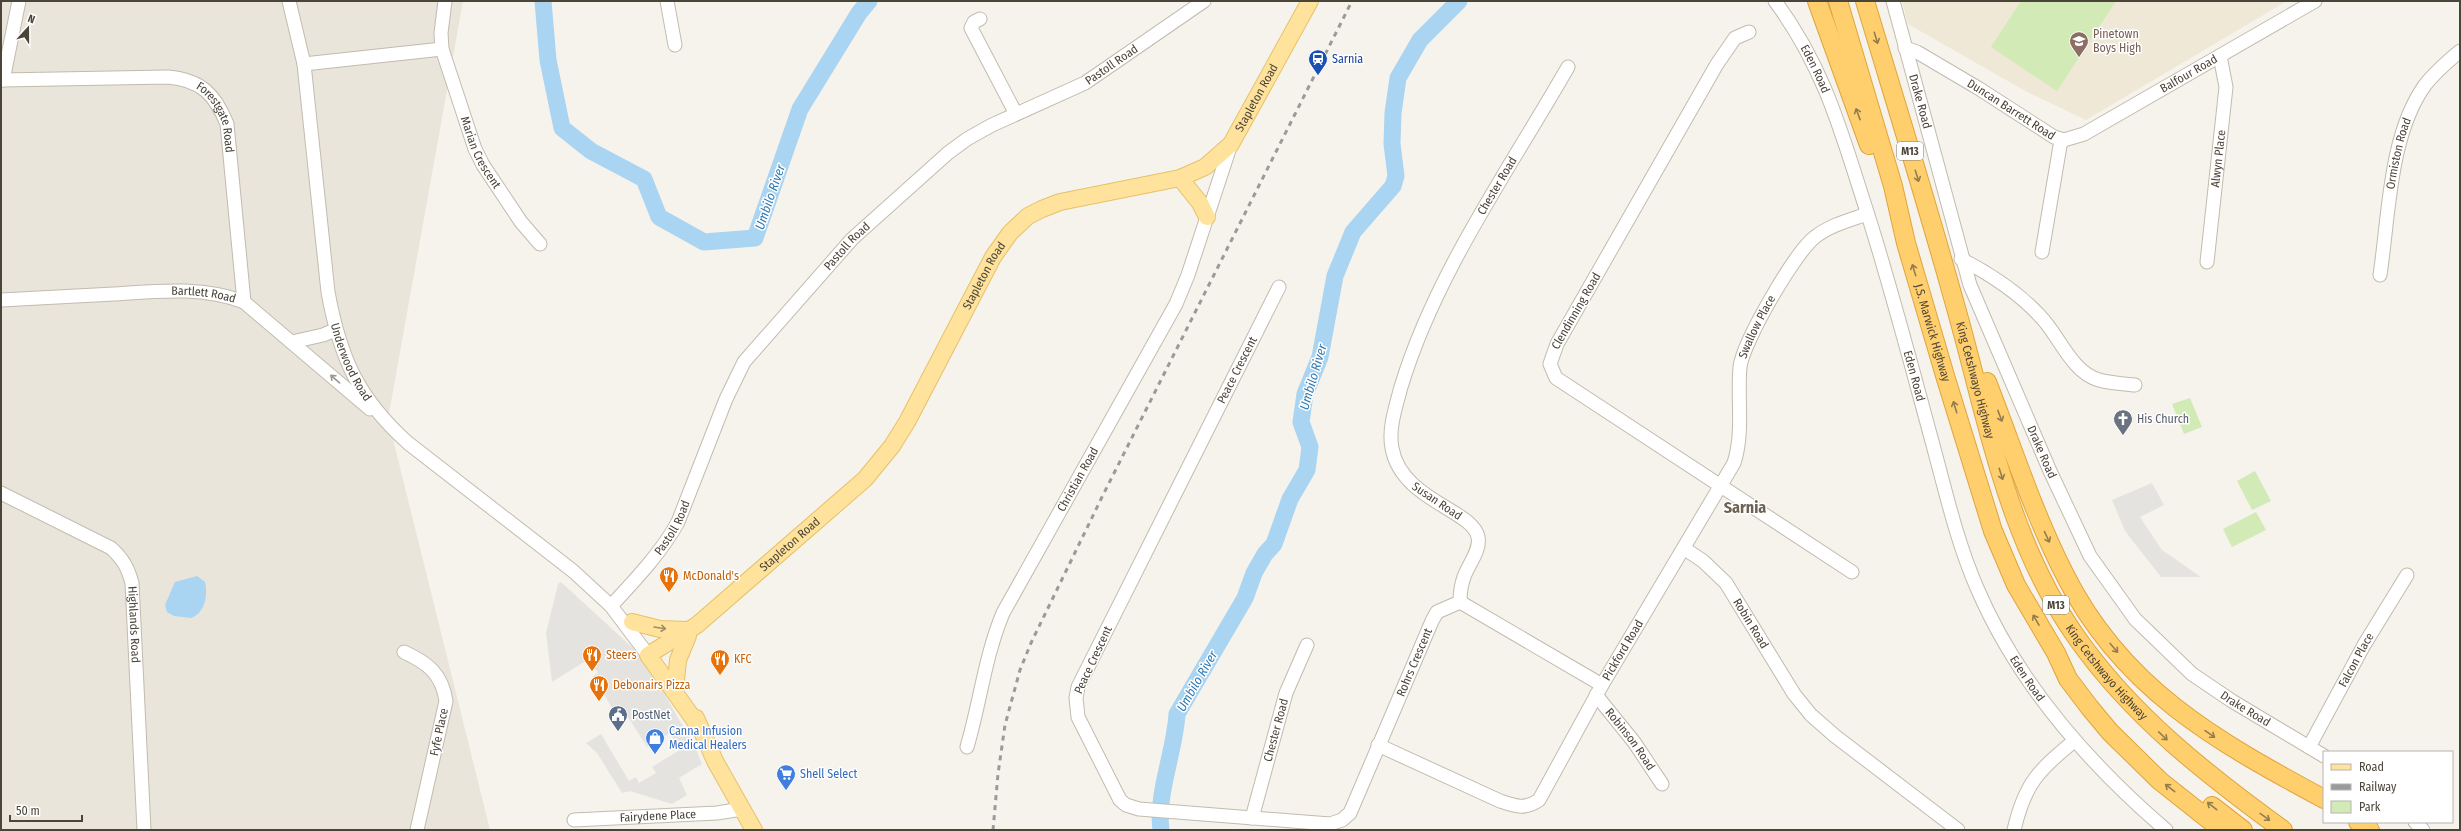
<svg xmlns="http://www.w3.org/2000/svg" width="2461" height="831" font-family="'Fira Sans Condensed',sans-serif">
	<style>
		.residential { fill: #eae5da }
		.education { fill: #efe8d6 }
		.green { fill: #d2eab5 }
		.parking { fill: #e5e3e0 }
		.water { fill: #a9d4f2 }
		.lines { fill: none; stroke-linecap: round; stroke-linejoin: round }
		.river { stroke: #a9d4f2; stroke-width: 17 }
		.minor-casing { stroke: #c2bbae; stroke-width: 15 }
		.major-casing { stroke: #e6c16a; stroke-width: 18 }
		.highway-casing { stroke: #e0a43c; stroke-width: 20 }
		.minor { stroke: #fff; stroke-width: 13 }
		.major { stroke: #ffe39c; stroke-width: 16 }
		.highway { stroke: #ffcf6e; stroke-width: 18 }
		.rail { stroke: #9a9a9a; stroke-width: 3; stroke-dasharray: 5 5; stroke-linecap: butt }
		.oneway { stroke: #937c4e }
		.oneway2 { stroke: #9c9892 }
		.oneway3 { stroke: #9c8c66 }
		.labels { text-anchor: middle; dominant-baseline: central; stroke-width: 3; stroke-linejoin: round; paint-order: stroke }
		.shield { fill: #fff; stroke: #817c74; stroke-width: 1 }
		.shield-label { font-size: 11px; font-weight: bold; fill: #4b4439 }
		.education-label { font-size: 12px; fill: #785e54; stroke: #fff; text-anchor: start }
		.transit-label { font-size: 12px; fill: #164399; stroke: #fff; text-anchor: start }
		.street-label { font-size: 12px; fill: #4b4439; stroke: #fff }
		.worship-label { font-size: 12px; fill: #5b616d; stroke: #fff; text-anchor: start }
		.food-label { font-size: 12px; fill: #c56008; stroke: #fff; text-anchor: start }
		.service-label { font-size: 12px; fill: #4e5e75; stroke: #fff; text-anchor: start }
		.shop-label { font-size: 12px; fill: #366cbe; stroke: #fff; text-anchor: start }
		.water-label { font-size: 13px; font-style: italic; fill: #2e7ab2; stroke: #fff }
		.district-label { font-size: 16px; font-weight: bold; fill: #6e6250; stroke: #fff }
	</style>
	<rect width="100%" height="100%" fill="#f6f3ec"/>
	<path class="residential" d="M1 1H463L388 419 490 830H1Z"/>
	<path class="education" d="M1902 1H2287L2086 120 2027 92 1908 24Z"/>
	<path class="green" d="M2021 1H2116L2057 91 1991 47Z
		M2190 398 2202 427 2184 434 2172 404Z
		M2255 471 2271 501 2252 510 2237 481Z
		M2256 512 2266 530 2232 547 2223 529Z"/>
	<path class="parking" d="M2152 483 2164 505 2140 517 2162 550 2201 577H2161L2125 531 2112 500Z
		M561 582 634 649 661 688 696 749 702 764 679 778 687 795 672 804 630 791 622 793 597 753 586 743 601 734 629 781 636 777 639 783 656 773 652 767 680 750 670 733 647 747 623 709 615 713 593 676 598 673 589 659 552 682 546 633 558 584Z"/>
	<path class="water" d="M197 576 205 582C208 595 205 613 191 618L174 616 167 612 165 605 175 582Z"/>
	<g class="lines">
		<path class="river" d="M543 1 548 60 562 128 591 151 644 179 659 217 704 242 755 238 800 109 859 13 869 1
			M1161 830C1156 794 1175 751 1177 714L1245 598 1254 573 1265 554 1274 544 1290 499 1307 470 1310 447 1301 422 1305 394 1320 357 1335 276 1353 232 1393 186 1396 176 1392 144 1393 113 1398 78 1420 40 1459 1"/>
		<defs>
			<g id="minor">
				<path id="s1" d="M289 1 304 64 328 292C340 358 358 398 408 443L573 571 611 606 648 655"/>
				<path id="s2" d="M445 1 441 33 442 49 475 149 483 165 521 222 540 244"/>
				<path d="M667 1 675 45"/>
				<path id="s3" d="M1775 1C1826 70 1842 135 1868 215 1892 291 1912 368 1933 445 1946 493 1957 542 1977 588 2018 684 2088 763 2166 830"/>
				<path id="s4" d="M1893 1 1970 285 2050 471 2090 556 2135 619 2192 674 2232 701 2324 756"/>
				<path d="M980 19 974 22 971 28 1016 114"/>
				<path d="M1749 32 1735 38 1717 64 1557 344 1550 364 1556 378 1852 572"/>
				<path id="s5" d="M1905 48 1917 52 1978 88 2054 137 2064 140 2084 134 2315 1"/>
				<path d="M304 64 442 49"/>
				<path id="s6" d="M1 80 168 77C201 80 215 94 227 124L244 302"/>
				<path d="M3 80 19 1"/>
				<path d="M2042 252 2061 140"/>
				<path d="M1961 259C1990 274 2018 292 2040 316 2059 335 2071 372 2099 380 2110 383 2124 384 2135 385"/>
				<path id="s7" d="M2207 262 2226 87 2220 56"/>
				<path id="s8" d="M2380 275C2389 216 2389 135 2425 85 2435 72 2448 61 2460 51"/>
				<path id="s9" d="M1279 287 1078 687 1076 698 1078 717 1120 800 1126 805 1139 809 1330 824 1342 820 1350 813 1432 621 1437 612 1460 602 1602 685"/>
				<path id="s10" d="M1 300C39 298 76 296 114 294 158 291 202 286 244 302L370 409"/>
				<path d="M292 342 323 335 335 330"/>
				<path id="s11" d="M1 493 111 548C123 559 128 568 132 583L144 830"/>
				<path id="s12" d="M1685 549 1703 561 1726 583 1794 694 1811 715 1835 736 1958 830"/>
				<path id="s13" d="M1460 602C1460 593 1461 585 1464 577 1468 565 1481 550 1478 537 1473 510 1401 500 1392 448 1388 429 1396 406 1401 387 1435 274 1509 170 1568 67"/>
				<path id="s14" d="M611 606C635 580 661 553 678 522L726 399 744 362 852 239 948 153 967 139 992 125 1085 83 1204 1"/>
				<path d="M404 652C428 663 442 674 446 701L417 830"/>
				<path id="s15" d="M1596 695 1634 742 1662 784"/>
				<path id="s16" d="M1378 745 1500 801C1515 806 1525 810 1539 800L1602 685 1734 463C1744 432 1737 399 1740 367 1743 342 1795 252 1815 237 1830 225 1850 220 1867 214"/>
				<path id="s17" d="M967 747C980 703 985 656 1003 613L1176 304 1188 275 1231 144"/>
				<path id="s18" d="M2309 747 2364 645 2407 575"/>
				<path id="s19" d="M1252 818 1286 693 1307 645"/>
				<path id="s20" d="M574 820 717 813 742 809"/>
				<path d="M2415 822 2423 830"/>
				<path d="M2014 830C2025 783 2038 771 2074 741"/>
			</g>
			<g id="major">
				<path d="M1180 178 1200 203 1207 217"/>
				<path d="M632 622 660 629 688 630"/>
				<path d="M676 680 678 660 688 636"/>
				<path d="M696 718 715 761 754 830"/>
				<path id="s21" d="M700 728 648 655 697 625 865 479 892 446 907 422 993 257 1010 233 1028 216 1042 209 1060 202 1180 178 1205 167 1231 144 1310 1"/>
			</g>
			<g id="highway">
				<path d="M1817 1 1869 145"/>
				<path id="s22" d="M1838 1 1893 186 1906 243 1946 379 1993 531 2016 585 2056 653 2068 679 2090 708 2110 732 2160 781 2222 830"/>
				<path id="s23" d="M1865 1C1895 101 1926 200 1954 301 1987 415 2006 538 2077 638 2132 716 2206 774 2283 830"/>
				<path d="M1987 382C2012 446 2033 512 2064 573 2121 688 2216 741 2324 799"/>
				<path d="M2212 806 2243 830"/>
				<path d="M2358 822 2370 830"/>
			</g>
		</defs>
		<use href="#minor" class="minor-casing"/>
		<use href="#major" class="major-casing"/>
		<use href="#highway" class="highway-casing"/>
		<use href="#minor" class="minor"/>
		<use href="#major" class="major"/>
		<use href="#highway" class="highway"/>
		<path class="rail" d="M993 830 998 774 1005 725 1020 670 1031 643 1102 497 1352 1"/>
	</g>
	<defs><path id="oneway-shaft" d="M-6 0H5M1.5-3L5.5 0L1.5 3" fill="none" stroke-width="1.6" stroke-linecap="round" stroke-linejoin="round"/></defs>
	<g class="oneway">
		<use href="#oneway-shaft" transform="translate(1876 38) rotate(73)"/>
		<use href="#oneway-shaft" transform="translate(1858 114) rotate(-110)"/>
		<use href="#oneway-shaft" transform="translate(1917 176) rotate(73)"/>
		<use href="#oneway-shaft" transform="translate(1914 270) rotate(-107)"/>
		<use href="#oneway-shaft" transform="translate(1955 407) rotate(-107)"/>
		<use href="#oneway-shaft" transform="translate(2000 416) rotate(69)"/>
		<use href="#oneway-shaft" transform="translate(2001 474) rotate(72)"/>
		<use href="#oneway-shaft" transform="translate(2047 537) rotate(65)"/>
		<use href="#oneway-shaft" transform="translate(2036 620) rotate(-120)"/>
		<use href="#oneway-shaft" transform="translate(2114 648) rotate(50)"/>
		<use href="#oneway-shaft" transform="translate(2210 734) rotate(35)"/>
		<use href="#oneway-shaft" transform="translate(2163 736) rotate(44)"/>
		<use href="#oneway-shaft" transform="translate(2170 788) rotate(-142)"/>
		<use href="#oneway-shaft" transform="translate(2212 806) rotate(-142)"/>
		<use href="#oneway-shaft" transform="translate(2265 817) rotate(36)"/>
	</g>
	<use class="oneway2" href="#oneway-shaft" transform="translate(335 379) rotate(-139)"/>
	<use class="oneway3" href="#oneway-shaft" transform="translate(660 628) rotate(9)"/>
	<defs>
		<symbol id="school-pin" viewBox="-11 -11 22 30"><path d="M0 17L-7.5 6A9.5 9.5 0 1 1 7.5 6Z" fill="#8d6e63" stroke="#fff"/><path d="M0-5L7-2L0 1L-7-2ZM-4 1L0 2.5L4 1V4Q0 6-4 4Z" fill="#fff"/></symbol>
		<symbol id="station-pin" viewBox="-11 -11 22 30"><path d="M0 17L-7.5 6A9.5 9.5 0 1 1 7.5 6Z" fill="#1a4fb4" stroke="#fff"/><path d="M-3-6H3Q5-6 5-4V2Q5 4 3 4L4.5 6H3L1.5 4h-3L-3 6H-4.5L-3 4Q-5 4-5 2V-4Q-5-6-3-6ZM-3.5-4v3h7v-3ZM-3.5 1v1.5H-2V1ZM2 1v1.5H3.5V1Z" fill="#fff"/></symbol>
		<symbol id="church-pin" viewBox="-11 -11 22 30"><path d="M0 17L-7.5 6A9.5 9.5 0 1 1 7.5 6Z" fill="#6b7280" stroke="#fff"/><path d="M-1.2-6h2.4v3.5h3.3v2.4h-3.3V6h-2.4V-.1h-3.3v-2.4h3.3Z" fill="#fff"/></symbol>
		<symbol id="restaurant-pin" viewBox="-11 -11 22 30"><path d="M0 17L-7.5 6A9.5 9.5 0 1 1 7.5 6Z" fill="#e8710a" stroke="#fff"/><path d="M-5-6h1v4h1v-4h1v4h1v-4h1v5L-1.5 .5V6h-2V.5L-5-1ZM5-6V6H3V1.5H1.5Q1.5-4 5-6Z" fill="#fff"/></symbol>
		<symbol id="civic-pin" viewBox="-11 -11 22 30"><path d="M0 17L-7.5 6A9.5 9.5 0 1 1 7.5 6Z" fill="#5c6f8a" stroke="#fff"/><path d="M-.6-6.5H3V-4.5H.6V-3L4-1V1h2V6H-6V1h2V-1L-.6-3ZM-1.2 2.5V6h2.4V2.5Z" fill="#fff"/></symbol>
		<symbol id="shop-pin" viewBox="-11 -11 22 30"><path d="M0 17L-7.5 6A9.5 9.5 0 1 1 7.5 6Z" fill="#3f7fe0" stroke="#fff"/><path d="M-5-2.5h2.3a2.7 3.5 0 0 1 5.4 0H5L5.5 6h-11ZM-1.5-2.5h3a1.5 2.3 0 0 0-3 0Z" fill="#fff"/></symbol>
		<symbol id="supermarket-pin" viewBox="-11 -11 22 30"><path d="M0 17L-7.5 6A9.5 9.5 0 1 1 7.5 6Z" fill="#3f7fe0" stroke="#fff"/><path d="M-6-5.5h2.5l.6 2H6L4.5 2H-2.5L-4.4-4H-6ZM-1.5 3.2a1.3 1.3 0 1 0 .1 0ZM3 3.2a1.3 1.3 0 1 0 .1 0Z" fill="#fff"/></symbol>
	</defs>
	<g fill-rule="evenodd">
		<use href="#school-pin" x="2068" y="30" width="22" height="30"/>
		<use href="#station-pin" x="1307" y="48" width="22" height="30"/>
		<use href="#church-pin" x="2112" y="408" width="22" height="30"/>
		<use href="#restaurant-pin" x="658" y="565" width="22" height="30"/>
		<use href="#restaurant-pin" x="581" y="644" width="22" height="30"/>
		<use href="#restaurant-pin" x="709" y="648" width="22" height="30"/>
		<use href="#restaurant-pin" x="588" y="674" width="22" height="30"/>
		<use href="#civic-pin" x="607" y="704" width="22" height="30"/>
		<use href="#shop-pin" x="644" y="727" width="22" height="30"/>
		<use href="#supermarket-pin" x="775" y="763" width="22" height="30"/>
	</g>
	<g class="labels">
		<g class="shield">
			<rect x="1897" y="142" width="26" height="18" rx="3"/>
			<rect x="2043" y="596" width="26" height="18" rx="3"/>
		</g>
		<g class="shield-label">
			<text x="1910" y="151">M13</text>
			<text x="2056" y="605">M13</text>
		</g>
		<g class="education-label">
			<text x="2093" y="34">Pinetown<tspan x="2093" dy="14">Boys High</tspan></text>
		</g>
		<g class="transit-label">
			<text x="1332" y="59">Sarnia</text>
		</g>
		<g class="street-label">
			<text stroke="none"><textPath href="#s14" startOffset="760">Pastoll Road</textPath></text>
			<text stroke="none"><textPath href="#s3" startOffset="79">Eden Road</textPath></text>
			<text stroke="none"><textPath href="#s5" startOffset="326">Balfour Road</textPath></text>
			<text stroke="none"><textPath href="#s21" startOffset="953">Stapleton Road</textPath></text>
			<text stroke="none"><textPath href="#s4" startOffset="104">Drake Road</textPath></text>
			<text stroke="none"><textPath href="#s5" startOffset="123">Duncan Barrett Road</textPath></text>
			<text stroke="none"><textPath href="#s6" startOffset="237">Forestgate Road</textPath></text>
			<text stroke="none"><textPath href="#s2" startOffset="159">Marian Crescent</textPath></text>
			<text stroke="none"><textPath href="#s8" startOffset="123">Ormiston Road</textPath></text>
			<text stroke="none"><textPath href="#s7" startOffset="104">Alwyn Place</textPath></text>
			<text stroke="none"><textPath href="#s13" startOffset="482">Chester Road</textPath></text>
			<text stroke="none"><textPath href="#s14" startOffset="436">Pastoll Road</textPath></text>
			<text stroke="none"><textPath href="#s21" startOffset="606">Stapleton Road</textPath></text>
			<text stroke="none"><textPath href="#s10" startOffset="203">Bartlett Road</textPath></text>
			<text transform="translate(1576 311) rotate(-60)">Clendinning Road</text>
			<text stroke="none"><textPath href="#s16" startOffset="705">Swallow Place</textPath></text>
			<text stroke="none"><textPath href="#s22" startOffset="345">J.S. Marwick Highway</textPath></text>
			<text stroke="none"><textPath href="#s1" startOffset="368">Underwood Road</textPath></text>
			<text transform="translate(1237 370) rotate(-63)">Peace Crescent</text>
			<text stroke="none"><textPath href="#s3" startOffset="402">Eden Road</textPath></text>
			<text stroke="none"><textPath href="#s23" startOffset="395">King Cetshwayo Highway</textPath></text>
			<text stroke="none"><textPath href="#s4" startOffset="476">Drake Road</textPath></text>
			<text stroke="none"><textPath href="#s17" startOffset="292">Christian Road</textPath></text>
			<text transform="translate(1437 501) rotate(34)">Susan Road</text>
			<text stroke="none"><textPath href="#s14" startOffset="100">Pastoll Road</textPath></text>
			<text stroke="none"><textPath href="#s21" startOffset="270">Stapleton Road</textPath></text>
			<text stroke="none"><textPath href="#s12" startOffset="101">Robin Road</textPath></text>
			<text stroke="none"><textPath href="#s11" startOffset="206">Highlands Road</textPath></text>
			<text stroke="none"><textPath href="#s16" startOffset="347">Pickford Road</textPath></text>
			<text transform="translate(1093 660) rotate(-65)">Peace Crescent</text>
			<text stroke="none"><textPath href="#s18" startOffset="99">Falcon Place</textPath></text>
			<text stroke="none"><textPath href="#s9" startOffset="971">Rohrs Crescent</textPath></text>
			<text stroke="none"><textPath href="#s23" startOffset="719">King Cetshwayo Highway</textPath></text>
			<text stroke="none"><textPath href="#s3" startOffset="727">Eden Road</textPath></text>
			<text stroke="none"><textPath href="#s4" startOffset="811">Drake Road</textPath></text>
			<text stroke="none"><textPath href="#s19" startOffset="91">Chester Road</textPath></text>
			<text transform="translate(439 732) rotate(-78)">Fyfe Place</text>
			<text stroke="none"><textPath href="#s15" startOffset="56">Robinson Road</textPath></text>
			<text stroke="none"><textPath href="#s20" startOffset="84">Fairydene Place</textPath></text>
		</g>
		<g class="worship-label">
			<text x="2137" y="419">His Church</text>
		</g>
		<g class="food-label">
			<text x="683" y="576">McDonald's</text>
			<text x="606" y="655">Steers</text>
			<text x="734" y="659">KFC</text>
			<text x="613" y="685">Debonairs Pizza</text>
		</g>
		<g class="service-label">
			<text x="632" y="715">PostNet</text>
		</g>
		<g class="shop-label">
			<text x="669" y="731">Canna Infusion<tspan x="669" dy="14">Medical Healers</tspan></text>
			<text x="800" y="774">Shell Select</text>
		</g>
		<g class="water-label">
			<text transform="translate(770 197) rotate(-71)">Umbilo River</text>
			<text transform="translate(1313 377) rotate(-74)">Umbilo River</text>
			<text transform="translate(1197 681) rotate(-60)">Umbilo River</text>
		</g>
		<g class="district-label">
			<text x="1745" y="507">Sarnia</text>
		</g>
	</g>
	<rect width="2461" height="831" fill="none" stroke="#4b4439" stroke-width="4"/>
	<rect x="2323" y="751" width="130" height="72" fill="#ffffff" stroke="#b7b4b0"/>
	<rect x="2331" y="764" width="20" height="6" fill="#ffe39c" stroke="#b7b4b0"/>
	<text x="2359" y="771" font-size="12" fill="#4b4439">Road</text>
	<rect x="2331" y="784" width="20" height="6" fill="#9a9a9a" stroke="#b7b4b0"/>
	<text x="2359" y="791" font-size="12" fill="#4b4439">Railway</text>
	<rect x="2331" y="801" width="20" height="12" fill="#d2eab5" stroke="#b7b4b0"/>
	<text x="2359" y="811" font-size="12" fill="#4b4439">Park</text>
	<g transform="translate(28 28) rotate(21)" stroke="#ffffff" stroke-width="3" paint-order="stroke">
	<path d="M0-3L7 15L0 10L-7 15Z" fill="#4b4439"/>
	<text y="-6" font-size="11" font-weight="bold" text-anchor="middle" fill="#4b4439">N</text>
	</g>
	<path d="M10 815v6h72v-6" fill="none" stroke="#4b4439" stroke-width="2"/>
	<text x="16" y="815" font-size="12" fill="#4b4439" stroke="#ffffff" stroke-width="3" paint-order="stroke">50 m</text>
</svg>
